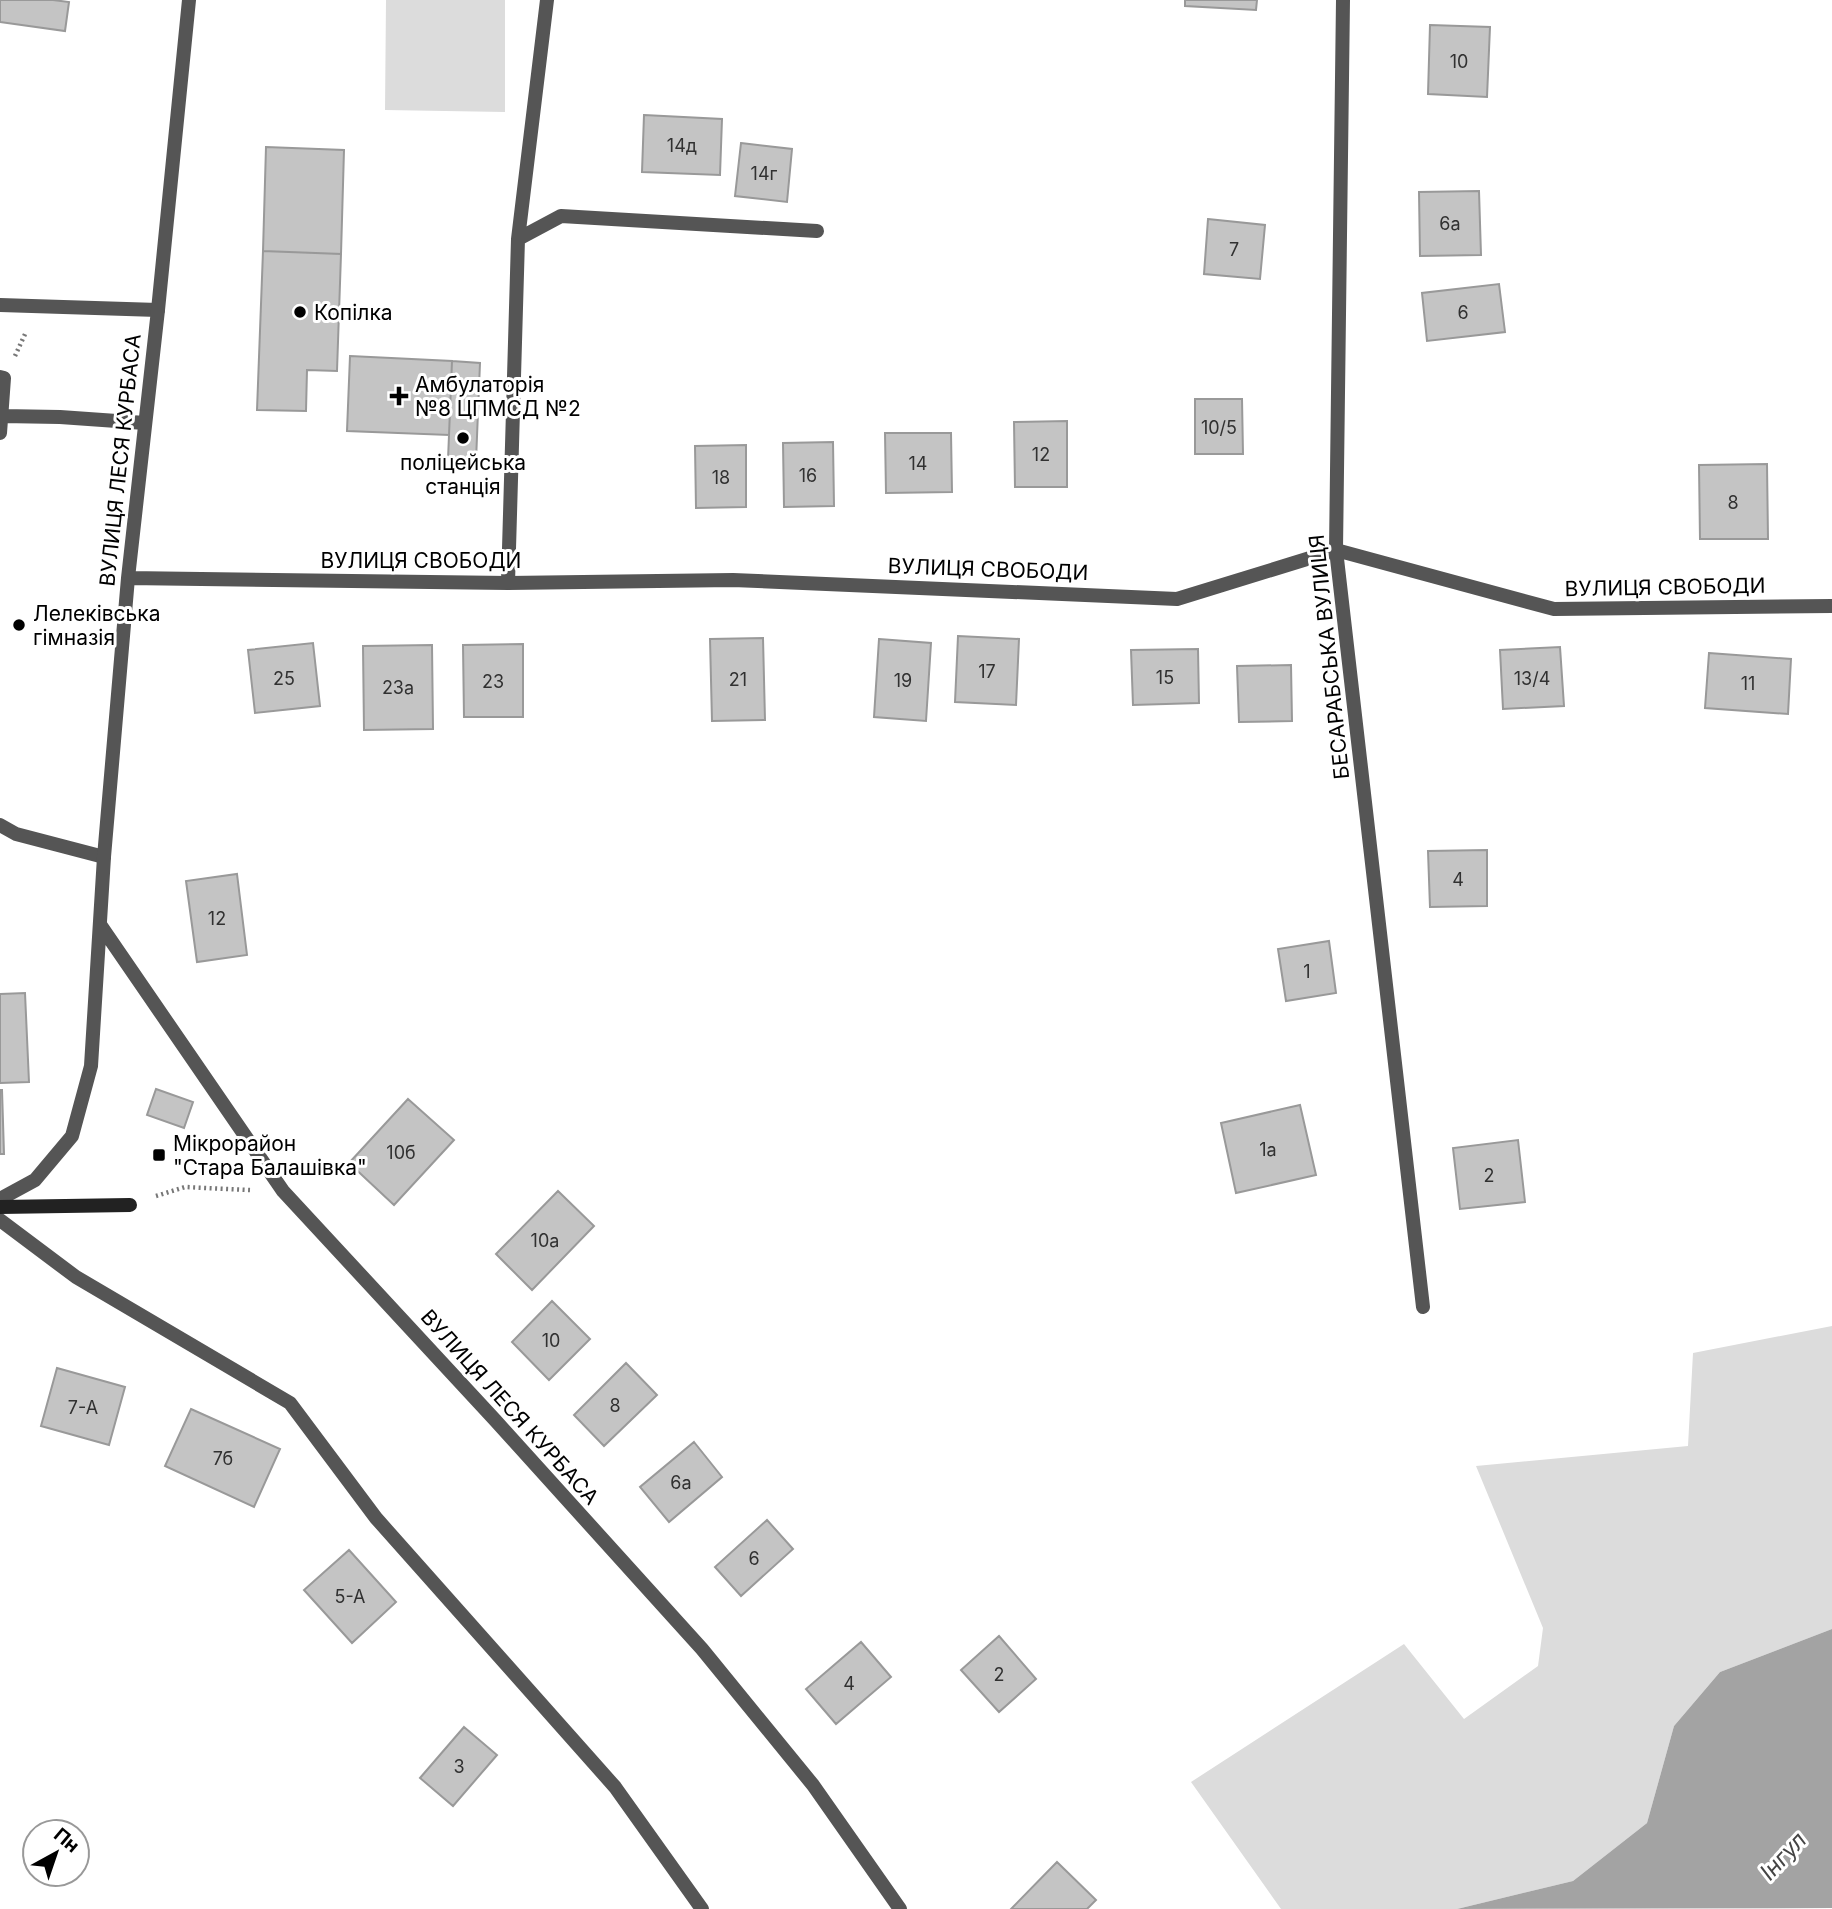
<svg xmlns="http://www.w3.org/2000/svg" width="1832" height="1909" font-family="Inter,sans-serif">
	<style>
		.green { fill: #dcdcdc }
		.water { fill: #a3a3a3 }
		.building { fill: #c4c4c4; stroke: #999; stroke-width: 2 }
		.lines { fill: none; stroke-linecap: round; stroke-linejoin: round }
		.path { stroke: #777; stroke-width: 4.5; stroke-dasharray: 2 3.5; stroke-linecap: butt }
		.lane { stroke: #555; stroke-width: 14 }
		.street { stroke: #555; stroke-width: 14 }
		.secondary { stroke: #222; stroke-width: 14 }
		.poi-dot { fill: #000; stroke: #fff; stroke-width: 2.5 }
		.labels { text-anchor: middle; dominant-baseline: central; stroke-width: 6; stroke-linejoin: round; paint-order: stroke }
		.number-label { font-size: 18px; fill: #313131 }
		.poi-label { font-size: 21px; fill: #000; stroke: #fff; text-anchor: start }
		.street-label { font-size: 21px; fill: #000; stroke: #fff }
		.water-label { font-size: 23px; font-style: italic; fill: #444; stroke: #fff }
	</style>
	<rect width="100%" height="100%" fill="#fff"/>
	<path class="green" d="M386 0H505V112L385 110Z
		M1832 1326V1629L1720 1672 1674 1726 1647 1823 1573 1881 1457 1909H1281L1191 1782 1404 1644 1464 1719 1538 1666 1543 1628 1476 1466 1688 1446 1693 1353Z"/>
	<path class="water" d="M1832 1629V1908L1457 1909 1573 1881 1647 1823 1674 1726 1720 1672Z"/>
	<path class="building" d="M0 0H53L69 2 65 31 0 22Z
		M1185 0H1257L1256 10 1185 6Z
		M1430 25 1490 27 1487 97 1428 94Z
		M644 115 722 119 720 175 642 172Z
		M741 143 792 149 787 202 735 196Z
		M266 147 344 150 341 254 263 251Z
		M1479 191 1481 255 1420 256 1419 192Z
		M1208 219 1265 225 1260 279 1204 274Z
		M263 251 341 254 337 371 307 370 306 411 257 410Z
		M1499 284 1505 332 1427 341 1422 293Z
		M350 356 452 361 449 435 347 431Z
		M452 361 480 363 476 461 448 460Z
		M1195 399H1242L1243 454H1195Z
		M1067 421V487H1015L1014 422Z
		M885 433H951L952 492 886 493Z
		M833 442 834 506 784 507 783 443Z
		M746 445V507L696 508 695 446Z
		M1767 464 1768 539H1700L1699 465Z
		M958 636 1019 639 1016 705 955 702Z
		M763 638 765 720 712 721 710 639Z
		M879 639 931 643 926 721 874 717Z
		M313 643 320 706 255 713 248 650Z
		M523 644V717H464L463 645Z
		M432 645 433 729 364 730 363 646Z
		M1560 647 1564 706 1503 709 1500 650Z
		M1198 649 1199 703 1133 705 1131 650Z
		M1709 653 1791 659 1788 714 1705 708Z
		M1291 665 1292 721 1239 722 1237 666Z
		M1487 850V906L1430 907 1428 851Z
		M237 874 247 955 197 962 186 881Z
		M1329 941 1336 993 1286 1001 1278 949Z
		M25 993 29 1082 0 1083V994Z
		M156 1089 193 1102 184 1128 147 1115Z
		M0 1090H2L4 1154H0Z
		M408 1099 454 1140 394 1205 349 1163Z
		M1300 1105 1316 1175 1236 1193 1221 1123Z
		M1518 1140 1525 1202 1460 1209 1453 1148Z
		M558 1191 594 1226 532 1290 496 1254Z
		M552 1301 590 1339 549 1380 512 1342Z
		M626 1363 657 1395 604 1446 574 1415Z
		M57 1368 125 1387 109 1445 41 1426Z
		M191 1409 280 1449 254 1507 165 1466Z
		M694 1442 722 1477 669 1522 640 1487Z
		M767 1520 793 1549 741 1596 715 1567Z
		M349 1550 396 1602 352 1643 304 1590Z
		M999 1636 1036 1679 999 1712 961 1670Z
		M861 1642 891 1677 836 1724 806 1689Z
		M464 1727 497 1755 453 1806 420 1778Z
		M1057 1862 1096 1900 1087 1909H1011Z"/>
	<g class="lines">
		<path class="path" d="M15 356 26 332
			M156 1196 185 1187 250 1190"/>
		<path class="lane" d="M518 239 561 216 817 231
			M0 305 158 310
			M0 377 4 378 0 433
			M2 416 60 417 145 423
			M508 583 518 239 547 0
			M0 825 16 834 104 857
			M0 1220 76 1277 290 1403 376 1518 615 1787 702 1909"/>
		<path class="street" d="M1343 0 1336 550 1423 1307
			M128 578 508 583 733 580 1177 599 1336 550 1554 609 1832 606
			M101 926 283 1191 495 1420 702 1649 813 1785 900 1909
			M0 1199 35 1180 72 1136 91 1066 104 857 128 578 158 310 189 0"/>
		<path class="secondary" d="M0 1207 130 1205"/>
	</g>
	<g class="poi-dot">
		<circle cx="300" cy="312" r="7"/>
		<path d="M395.5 385.5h7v7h7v7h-7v7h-7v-7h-7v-7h7z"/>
		<circle cx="463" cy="438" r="7"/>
		<circle cx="19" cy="625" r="7"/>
		<rect x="152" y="1148" width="14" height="14" rx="3.5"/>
	</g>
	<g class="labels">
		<g class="number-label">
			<text x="1459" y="61">10</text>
			<text x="682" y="145">14д</text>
			<text x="764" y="173">14г</text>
			<text x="1450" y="223">6а</text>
			<text x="1234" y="249">7</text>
			<text x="1463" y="312">6</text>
			<text x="1219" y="427">10/5</text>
			<text x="1041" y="454">12</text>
			<text x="918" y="463">14</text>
			<text x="808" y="475">16</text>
			<text x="721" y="477">18</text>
			<text x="1733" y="502">8</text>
			<text x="987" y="671">17</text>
			<text x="1165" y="677">15</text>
			<text x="284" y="678">25</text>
			<text x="1532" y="678">13/4</text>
			<text x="738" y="679">21</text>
			<text x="903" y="680">19</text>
			<text x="493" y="681">23</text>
			<text x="1748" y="683">11</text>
			<text x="398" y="687">23а</text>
			<text x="1458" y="879">4</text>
			<text x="217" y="918">12</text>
			<text x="1307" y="971">1</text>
			<text x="1268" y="1149">1а</text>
			<text x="401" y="1152">10б</text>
			<text x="1489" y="1175">2</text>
			<text x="545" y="1240">10а</text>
			<text x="551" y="1340">10</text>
			<text x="615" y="1405">8</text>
			<text x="83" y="1407">7-А</text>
			<text x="223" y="1458">7б</text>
			<text x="681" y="1482">6а</text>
			<text x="754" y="1558">6</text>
			<text x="350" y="1596">5-А</text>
			<text x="999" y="1674">2</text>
			<text x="849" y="1683">4</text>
			<text x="459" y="1766">3</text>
		</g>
		<g class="poi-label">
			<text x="314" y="312">Копілка</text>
			<text x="415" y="384">Амбулаторія<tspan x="415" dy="24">№8 ЦПМСД №2</tspan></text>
			<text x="463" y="462" text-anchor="middle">поліцейська<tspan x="463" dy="24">станція</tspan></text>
			<text x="33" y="613">Лелеківська<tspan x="33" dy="24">гімназія</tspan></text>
			<text x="173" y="1143">Мікрорайон<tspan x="173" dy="24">"Стара Балашівка"</tspan></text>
		</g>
		<g class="street-label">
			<text transform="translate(120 460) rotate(-84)">ВУЛИЦЯ ЛЕСЯ КУРБАСА</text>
			<text x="421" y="560">ВУЛИЦЯ СВОБОДИ</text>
			<text transform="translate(988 569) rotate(2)">ВУЛИЦЯ СВОБОДИ</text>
			<text transform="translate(1665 587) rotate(-1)">ВУЛИЦЯ СВОБОДИ</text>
			<text transform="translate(1329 657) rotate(-96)">БЕСАРАБСЬКА ВУЛИЦЯ</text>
			<text transform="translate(510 1407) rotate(48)">ВУЛИЦЯ ЛЕСЯ КУРБАСА</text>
		</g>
		<g class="water-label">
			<text transform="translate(1783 1856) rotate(-47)">Інгул</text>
		</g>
	</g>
	<g transform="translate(56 1853) rotate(40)"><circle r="33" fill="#ffffff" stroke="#999999" stroke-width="2"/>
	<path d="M0-5L12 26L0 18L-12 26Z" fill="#000000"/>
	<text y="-10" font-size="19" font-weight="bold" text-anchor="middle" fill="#000000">Пн</text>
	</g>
</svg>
